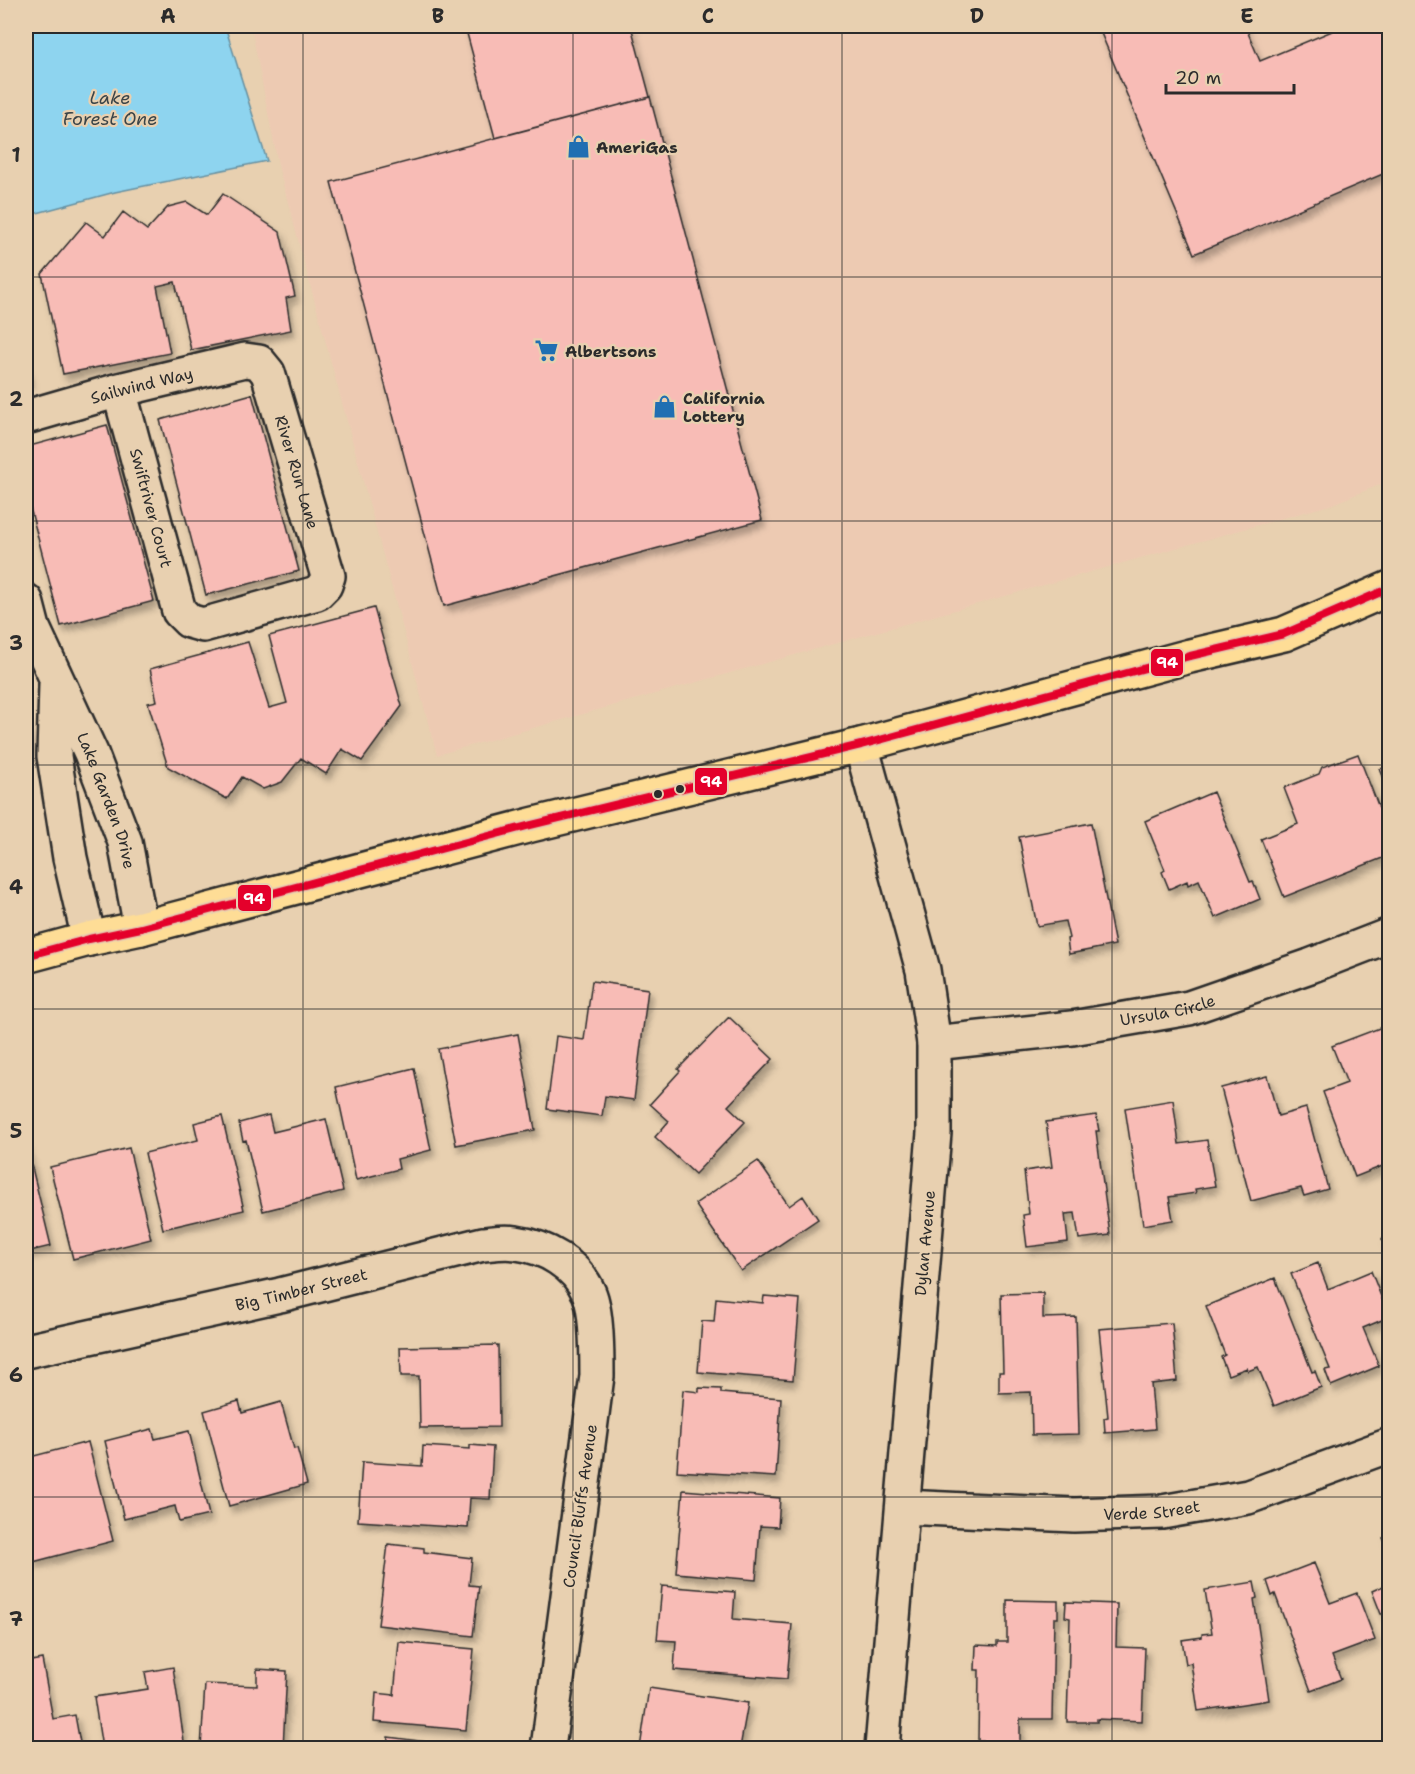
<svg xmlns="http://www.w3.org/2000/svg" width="1415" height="1774" font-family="'Shantell Sans',sans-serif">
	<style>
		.built { fill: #edcab2 }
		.water { fill: #8ed4ef; stroke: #6690a1; stroke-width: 1.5 }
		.building { fill: #f8bcb6; stroke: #2b2b2b; stroke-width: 1.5; filter: url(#shadow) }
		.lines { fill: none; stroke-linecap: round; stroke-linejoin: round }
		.minor-casing { stroke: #2b2b2b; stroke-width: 38 }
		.major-casing { stroke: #2b2b2b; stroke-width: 38 }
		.minor { stroke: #e8d0b0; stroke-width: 33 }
		.major { stroke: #fedd96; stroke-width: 33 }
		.bus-1-casing { stroke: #e8d0b0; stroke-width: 12 }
		.bus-1 { stroke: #e4002b; stroke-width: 8 }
		.grid { fill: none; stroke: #2b2b2b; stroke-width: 1.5; stroke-opacity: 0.55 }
		.bus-dot { fill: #2b2b2b; stroke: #e8d0b0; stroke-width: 2 }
		.labels { text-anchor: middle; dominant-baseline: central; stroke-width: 4.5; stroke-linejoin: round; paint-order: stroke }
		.poi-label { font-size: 16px; font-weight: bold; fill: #2b2b2b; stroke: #e8d0b0; text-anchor: start }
		.street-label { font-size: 16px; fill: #2b2b2b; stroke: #e8d0b0 }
		.water-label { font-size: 18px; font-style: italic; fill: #3a4448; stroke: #e8d0b0 }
		.line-badge { stroke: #e8d0b0; stroke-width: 2 }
		.badge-label { font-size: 16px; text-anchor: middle; font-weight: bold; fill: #fff }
		.neatline { fill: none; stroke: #2b2b2b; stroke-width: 2 }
		.grid-label { font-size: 20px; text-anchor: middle; font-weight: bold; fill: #2b2b2b }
	</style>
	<defs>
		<filter id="shadow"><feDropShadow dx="3.5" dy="6" stdDeviation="3" flood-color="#0004"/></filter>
	</defs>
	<rect width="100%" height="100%" fill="#e8d0b0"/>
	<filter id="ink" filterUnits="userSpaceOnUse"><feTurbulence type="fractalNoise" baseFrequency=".0167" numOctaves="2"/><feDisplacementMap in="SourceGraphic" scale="12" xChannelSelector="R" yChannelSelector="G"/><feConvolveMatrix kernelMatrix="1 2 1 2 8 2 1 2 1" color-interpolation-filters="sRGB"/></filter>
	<g filter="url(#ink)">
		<path class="built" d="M251 26H1389V481L1330 505 437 755 279 169Z"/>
		<path class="water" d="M26 26H225L267 161 115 192 26 216Z"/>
		<path class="building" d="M465 26H631L650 97 495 138Z
			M1098 26H1245L1260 61 1344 26H1390V171L1194 254Z
			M650 97 762 520 444 606 331 182Z
			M223 194 280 232 295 296 286 298 291 330 191 350 175 282 157 286 170 353 63 374 42 274 86 222 105 236 123 212 147 230 168 207 187 202 207 215Z
			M26 367 30 382 26 383Z
			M252 394 299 571 206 595 160 420Z
			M107 425 154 601 61 626 26 492V447Z
			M374 608 402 706 362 761 342 749 326 774 301 758 282 782 263 789 242 777 227 799 168 767 148 703 157 701 150 669 248 642 269 708 287 703 269 636Z
			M26 723 32 748 26 750Z
			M1358 754 1390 836V855L1284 897 1261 839 1298 824 1284 788 1319 774 1322 767Z
			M1390 766V793L1380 769Z
			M1213 792 1250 882 1253 881 1260 899 1215 918 1199 880 1188 885 1187 881 1169 889 1162 872 1165 870 1145 821Z
			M1091 823 1115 945 1069 954 1067 939 1069 938 1065 921 1037 926 1019 837Z
			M592 981 648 989 634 1100 605 1096 602 1116 547 1109 556 1036 584 1040Z
			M729 1017 773 1059 728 1106 745 1122 695 1174 655 1137 669 1121 650 1104 680 1071 678 1069Z
			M1390 1024V1163L1355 1177 1323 1092 1347 1083 1332 1046Z
			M518 1034 535 1130 456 1145 438 1049Z
			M414 1068 431 1150 397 1159 399 1169 356 1180 336 1087Z
			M1267 1076 1278 1116 1306 1108 1328 1189 1304 1196 1301 1188 1251 1201 1221 1088Z
			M1173 1100 1179 1144 1207 1140 1215 1186 1195 1189 1196 1193 1169 1197 1173 1220 1143 1225 1125 1108Z
			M269 1115 273 1132 326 1119 343 1191 263 1211 246 1140 243 1141 239 1123Z
			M1096 1115 1099 1131H1096L1110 1235 1079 1239 1075 1213 1065 1214 1068 1242 1027 1247 1023 1215 1029 1214 1024 1171 1052 1167 1046 1122Z
			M222 1116 244 1210 163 1229 145 1153 198 1140 194 1123Z
			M26 1143 51 1246 26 1252Z
			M129 1148 151 1239 73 1259 50 1167Z
			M758 1161 789 1206 803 1196 818 1219 741 1271 695 1204Z
			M1390 1236V1258L1382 1239Z
			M1318 1263 1328 1289 1371 1271 1389 1317 1363 1328 1379 1366 1331 1386 1325 1370 1330 1369 1291 1274Z
			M1275 1278 1312 1372 1315 1371 1321 1387 1274 1406 1258 1367 1248 1371 1247 1368 1228 1375 1221 1357 1225 1355 1206 1306Z
			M1043 1293V1318L1076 1317 1079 1434 1032 1435 1031 1392 999 1393V1372H1003L1001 1294Z
			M764 1296 800 1299 793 1380 698 1372 702 1321 714 1322 716 1298 763 1303Z
			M1172 1323 1177 1381 1151 1384 1155 1429 1105 1433 1104 1418 1108 1417 1099 1329Z
			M498 1345 499 1427 420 1428 419 1376H401L400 1347Z
			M699 1388 721 1389V1393L781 1398 776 1477 677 1471 683 1390 699 1392Z
			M239 1401 242 1413 281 1402 294 1449 297 1448 307 1484 229 1506 204 1411Z
			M152 1429 155 1439 189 1431 209 1515 179 1522 175 1506 124 1519 105 1441Z
			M88 1442 113 1541 33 1562 26 1530V1458Z
			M470 1445 493 1447 490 1499 470 1498 468 1528 358 1521 362 1462 422 1466 423 1446 470 1449Z
			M683 1490 780 1498 778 1527 760 1526 756 1580 676 1573Z
			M1390 1535V1554L1383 1538Z
			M388 1544 424 1548V1552L472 1558 469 1585 479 1586 473 1636 378 1625Z
			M1314 1563 1330 1603 1357 1593 1375 1640 1332 1656 1341 1679 1311 1691 1275 1594 1272 1596 1267 1581Z
			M1254 1582 1257 1598 1254 1599 1269 1700 1198 1711 1191 1663 1186 1664 1182 1640 1202 1637V1634L1212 1633 1205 1590Z
			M1390 1583V1629L1384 1614H1381L1372 1591Z
			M662 1586 735 1592 733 1619 792 1624 787 1679 674 1670 676 1641 657 1640Z
			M1007 1600 1058 1601V1618H1054L1052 1719H1020V1742L978 1741 979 1670H975L976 1645 997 1646V1642H1007Z
			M1066 1602 1117 1604 1116 1647 1145 1648 1142 1721 1097 1719V1722H1067L1070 1618 1065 1617Z
			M399 1642 474 1649 466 1730 374 1722 376 1693 394 1695Z
			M42 1659 53 1719 75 1715 81 1748H26V1662Z
			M173 1667 185 1748H102L94 1697 148 1689 145 1672Z
			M257 1669 287 1671 283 1748H201L205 1684 257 1686Z
			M649 1688 748 1703 740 1748H640Z
			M388 1737 460 1746 459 1748H387Z
			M1390 1743V1748H1376Z"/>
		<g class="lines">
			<defs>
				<g id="minor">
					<path id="s1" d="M26 417 119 390 245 360 259 362 268 373 328 576 325 585 317 593 203 625 189 621 179 611 119 390"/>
					<path id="s2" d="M26 601 33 628 91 753 125 842 141 928"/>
					<path d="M56 684 54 756 70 858 89 939"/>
					<path d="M861 745 923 970 934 1043V1133L882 1748"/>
					<path id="s3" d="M934 1043 1072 1028 1189 1008 1310 966 1390 935"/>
					<path id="s4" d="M26 1351 280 1295 483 1244C494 1243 505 1241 516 1243 546 1247 576 1264 589 1293 597 1311 597 1355 597 1376L548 1748"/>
					<path id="s5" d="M903 1507 1074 1515 1162 1512 1248 1497 1390 1445"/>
				</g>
				<path id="major" d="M26 956 89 939 141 928 531 825 861 745 1190 656 1284 634 1390 588"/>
			</defs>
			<use href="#minor" class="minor-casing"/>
			<use href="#major" class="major-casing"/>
			<use href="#minor" class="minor"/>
			<use href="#major" class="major"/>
			<defs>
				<path id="bus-1" d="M26 956 89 939 141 928 531 825 861 745 1190 656 1284 634 1390 588"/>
			</defs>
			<use href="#bus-1" class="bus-1-casing"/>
			<use href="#bus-1" class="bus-1"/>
		</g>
	</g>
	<path class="grid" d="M303 26V1748M573 26V1748M842 26V1748M1112 26V1748M26 277H1390M26 521H1390M26 765H1390M26 1009H1390M26 1253H1390M26 1497H1390"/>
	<defs>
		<symbol id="shop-bare" viewBox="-9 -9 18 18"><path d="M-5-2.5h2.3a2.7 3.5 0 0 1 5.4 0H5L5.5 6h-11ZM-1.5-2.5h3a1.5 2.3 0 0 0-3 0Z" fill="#1f6fb2" stroke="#e8d0b0" stroke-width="2.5" paint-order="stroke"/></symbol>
		<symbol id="supermarket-bare" viewBox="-9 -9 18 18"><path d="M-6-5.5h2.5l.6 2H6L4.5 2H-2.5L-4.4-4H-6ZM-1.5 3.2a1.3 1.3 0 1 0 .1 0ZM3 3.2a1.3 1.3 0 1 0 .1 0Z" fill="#1f6fb2" stroke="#e8d0b0" stroke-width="2.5" paint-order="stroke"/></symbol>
	</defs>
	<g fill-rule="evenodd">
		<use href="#shop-bare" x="562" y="130" width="33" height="33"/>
		<use href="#supermarket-bare" x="530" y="334" width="33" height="33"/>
		<use href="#shop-bare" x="648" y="390" width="33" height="33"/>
	</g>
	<g class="bus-dot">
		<circle cx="680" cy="789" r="5"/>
		<circle cx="658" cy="794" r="5"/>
	</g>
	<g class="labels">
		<g class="poi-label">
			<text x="596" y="147">AmeriGas</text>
			<text x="565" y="351">Albertsons</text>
			<text x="683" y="398">California<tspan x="683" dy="18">Lottery</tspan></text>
		</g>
		<g class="street-label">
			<text stroke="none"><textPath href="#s1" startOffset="120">Sailwind Way</textPath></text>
			<text stroke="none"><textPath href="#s1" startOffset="358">River Run Lane</textPath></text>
			<text transform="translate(151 508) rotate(75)">Swiftriver Court</text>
			<text stroke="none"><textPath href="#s2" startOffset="216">Lake Garden Drive</textPath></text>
			<text stroke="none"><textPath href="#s3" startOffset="236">Ursula Circle</textPath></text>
			<text transform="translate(925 1243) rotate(-85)">Dylan Avenue</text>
			<text stroke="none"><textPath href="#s4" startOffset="282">Big Timber Street</textPath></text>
			<text transform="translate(580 1506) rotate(-82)">Council Bluffs Avenue</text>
			<text stroke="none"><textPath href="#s5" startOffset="249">Verde Street</textPath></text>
		</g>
		<g class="water-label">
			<text x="110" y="98">Lake<tspan x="110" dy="21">Forest One</tspan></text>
		</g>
	</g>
	<g class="line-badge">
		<rect x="1150" y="648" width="34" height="29" rx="6" fill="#e4002b"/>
		<rect x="694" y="767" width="34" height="29" rx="6" fill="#e4002b"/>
		<rect x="237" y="884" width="35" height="28" rx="6" fill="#e4002b"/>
	</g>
	<g class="badge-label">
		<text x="1167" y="668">94</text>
		<text x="711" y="787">94</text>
		<text x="254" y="904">94</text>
	</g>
	<rect width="1415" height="1774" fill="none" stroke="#e8d0b0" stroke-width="66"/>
	<path d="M1166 84v9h128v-9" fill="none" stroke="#2b2b2b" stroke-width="3"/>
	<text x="1175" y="84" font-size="18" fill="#2b2b2b" stroke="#e8d0b0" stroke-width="4.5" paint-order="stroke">20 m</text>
	<rect x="33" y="33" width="1349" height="1708" class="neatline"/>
	<g class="grid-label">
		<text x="168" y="23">A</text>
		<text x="438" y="23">B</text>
		<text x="708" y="23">C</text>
		<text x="977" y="23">D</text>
		<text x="1247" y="23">E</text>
		<text x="16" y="162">1</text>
		<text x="16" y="406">2</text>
		<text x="16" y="650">3</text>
		<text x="16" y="894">4</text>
		<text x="16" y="1138">5</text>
		<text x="16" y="1382">6</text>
		<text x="16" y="1626">7</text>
	</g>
</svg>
